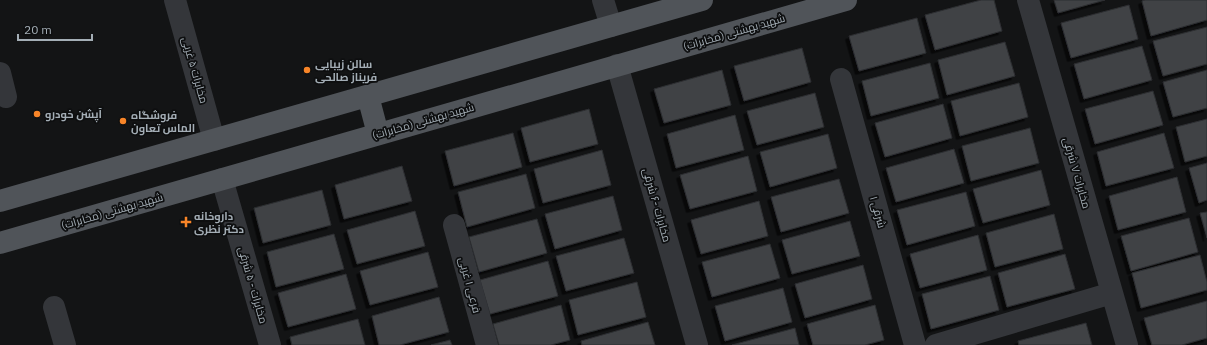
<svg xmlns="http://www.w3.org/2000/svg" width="1207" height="345" font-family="'IBM Plex Sans',Cairo,sans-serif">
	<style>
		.building { fill: #3f4245; stroke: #2d2e31; filter: url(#shadow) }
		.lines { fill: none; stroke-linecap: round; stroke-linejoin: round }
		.minor { stroke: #34363a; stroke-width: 22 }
		.major { stroke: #505459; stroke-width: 22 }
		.poi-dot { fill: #f88528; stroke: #0e0f10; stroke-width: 1.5 }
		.labels { text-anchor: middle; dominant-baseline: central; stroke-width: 3.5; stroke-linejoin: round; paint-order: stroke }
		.street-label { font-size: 11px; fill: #a4aeb6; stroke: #0e0f10 }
		.poi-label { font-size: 11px; font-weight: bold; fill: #a4aeb6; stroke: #0e0f10; text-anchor: start }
	</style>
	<defs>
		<filter id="shadow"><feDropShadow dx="-3.5" dy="3.5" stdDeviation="0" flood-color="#0009"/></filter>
	</defs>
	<rect width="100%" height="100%" fill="#131415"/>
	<path class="building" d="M981 0H994L1002 31 935 50 925 15Z
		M1054 0H1105L1058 13Z
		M1145 0H1207V20L1151 36 1142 1Z
		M1129 5 1138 39 1071 58 1061 23Z
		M917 18 926 53 859 71 849 36Z
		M1207 27V64L1163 76 1153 41Z
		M1005 42 1015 76 947 95 938 60Z
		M1142 46 1152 80 1084 99 1074 64Z
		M802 48 811 82 744 101 734 66Z
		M930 63 939 98 871 116 862 81Z
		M722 70 731 105 664 123 654 89Z
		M1207 70V108L1173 117 1163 82Z
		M1019 83 1028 117 960 136 951 101Z
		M1153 91 1163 125 1095 144 1085 109Z
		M815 93 824 127 757 145 747 111Z
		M943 104 952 138 885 157 875 123Z
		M589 109 598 144 530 162 521 128Z
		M735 115 744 150 676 168 667 134Z
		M1207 119V156L1185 162 1176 127Z
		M1030 128 1039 163 971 181 962 146Z
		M513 133 522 167 454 186 445 151Z
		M1164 133 1174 168 1106 186 1097 152Z
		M828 134 837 168 770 187 760 152Z
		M954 149 964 183 896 202 886 168Z
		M602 150 611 185 543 203 534 169Z
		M748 156 757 191 690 209 680 175Z
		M1207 163V200L1199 203 1189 168Z
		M402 166 412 201 344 219 335 185Z
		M1041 170 1050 205 983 223 973 189Z
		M526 174 535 208 467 227 458 192Z
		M1177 177 1186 212 1118 230 1109 196Z
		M839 179 849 213 781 232 771 197Z
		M322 190 331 225 263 243 254 208Z
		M966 192 975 226 907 245 897 210Z
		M613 196 622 230 555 249 545 214Z
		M759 201 768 236 701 254 691 220Z
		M415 211 425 246 357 264 347 230Z
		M1207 212V238L1200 213Z
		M1054 214 1063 249 995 267 986 233Z
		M1189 218 1198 252 1131 271 1121 236Z
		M537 219 547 253 479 272 469 237Z
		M850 221 860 256 792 274 782 240Z
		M334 234 344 269 276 287 267 252Z
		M978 235 987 270 920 288 910 254Z
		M624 238 634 273 566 291 556 256Z
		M770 244 780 278 712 297 702 262Z
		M428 252 438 287 370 305 360 271Z
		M1065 254 1075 289 1007 307 998 273Z
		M1200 255 1207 282V290L1141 308 1132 273Z
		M548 261 558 296 490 314 480 280Z
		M863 265 872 299 805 318 795 284Z
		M346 274 356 309 288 327 278 293Z
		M990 276 999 310 931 329 922 294Z
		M637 282 646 317 578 335 569 300Z
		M783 288 792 322 725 341 715 306Z
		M439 297 449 332 400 345H379L372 316Z
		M1207 301V338L1182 345H1152L1144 318Z
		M561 305 570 340 551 345H499L493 324Z
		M875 305 884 340 865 345H813L807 324Z
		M358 319 365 345H292L290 337Z
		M648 322 655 345H582L581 341Z
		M1086 323 1092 345H1019L1018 341Z
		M795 328 799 345H732Z
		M450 340 452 345H431Z"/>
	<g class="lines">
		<path class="minor" d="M175 0 214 140
			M603 0 611 26
			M1028 0 1127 345
			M617 65 697 345
			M0 73 6 97
			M841 79 915 345
			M222 179 270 345
			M454 225 487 345
			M54 307 65 345
			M936 345 1112 293"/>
		<path class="major" d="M368 96 378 134
			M0 201 702 0
			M0 243 846 0"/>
	</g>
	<g class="poi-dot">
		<circle cx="307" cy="70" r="4"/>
		<circle cx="37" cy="114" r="4"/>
		<circle cx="123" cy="121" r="4"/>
		<path d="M184 216h4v4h4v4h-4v4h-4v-4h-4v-4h4z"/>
	</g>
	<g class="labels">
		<g class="street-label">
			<text transform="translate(734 32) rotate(-16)">شهید بهشتی (مخابرات)</text>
			<text transform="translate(195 70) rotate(74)">مخابرات ۵ غربی</text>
			<text transform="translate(423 121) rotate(-16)">شهید بهشتی (مخابرات)</text>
			<text transform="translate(1077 173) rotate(74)">مخابرات ۷ شرقی</text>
			<text transform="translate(657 205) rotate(74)">مخابرات -۶ شرقی</text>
			<text transform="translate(112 211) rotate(-16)">شهید بهشتی (مخابرات)</text>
			<text transform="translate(878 212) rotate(74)">شرقی ۱</text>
			<text transform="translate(253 285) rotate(74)">مخابرات - ۵ شرقی</text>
			<text transform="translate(470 285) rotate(75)">فرعی ۱ غربی</text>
		</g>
		<g class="poi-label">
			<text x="315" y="64">سالن زیبایی<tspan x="315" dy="13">فریناز صالحی</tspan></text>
			<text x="45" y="114">آپشن خودرو</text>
			<text x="131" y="115">فروشگاه<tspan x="131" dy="13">الماس تعاون</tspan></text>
			<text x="194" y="216">داروخانه<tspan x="194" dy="13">دکتر نظری</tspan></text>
		</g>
	</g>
	<path d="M18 34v6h74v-6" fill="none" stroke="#a4aeb6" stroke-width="2"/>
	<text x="24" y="34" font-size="12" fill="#a4aeb6" stroke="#0e0f10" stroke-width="3" paint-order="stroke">20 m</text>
</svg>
